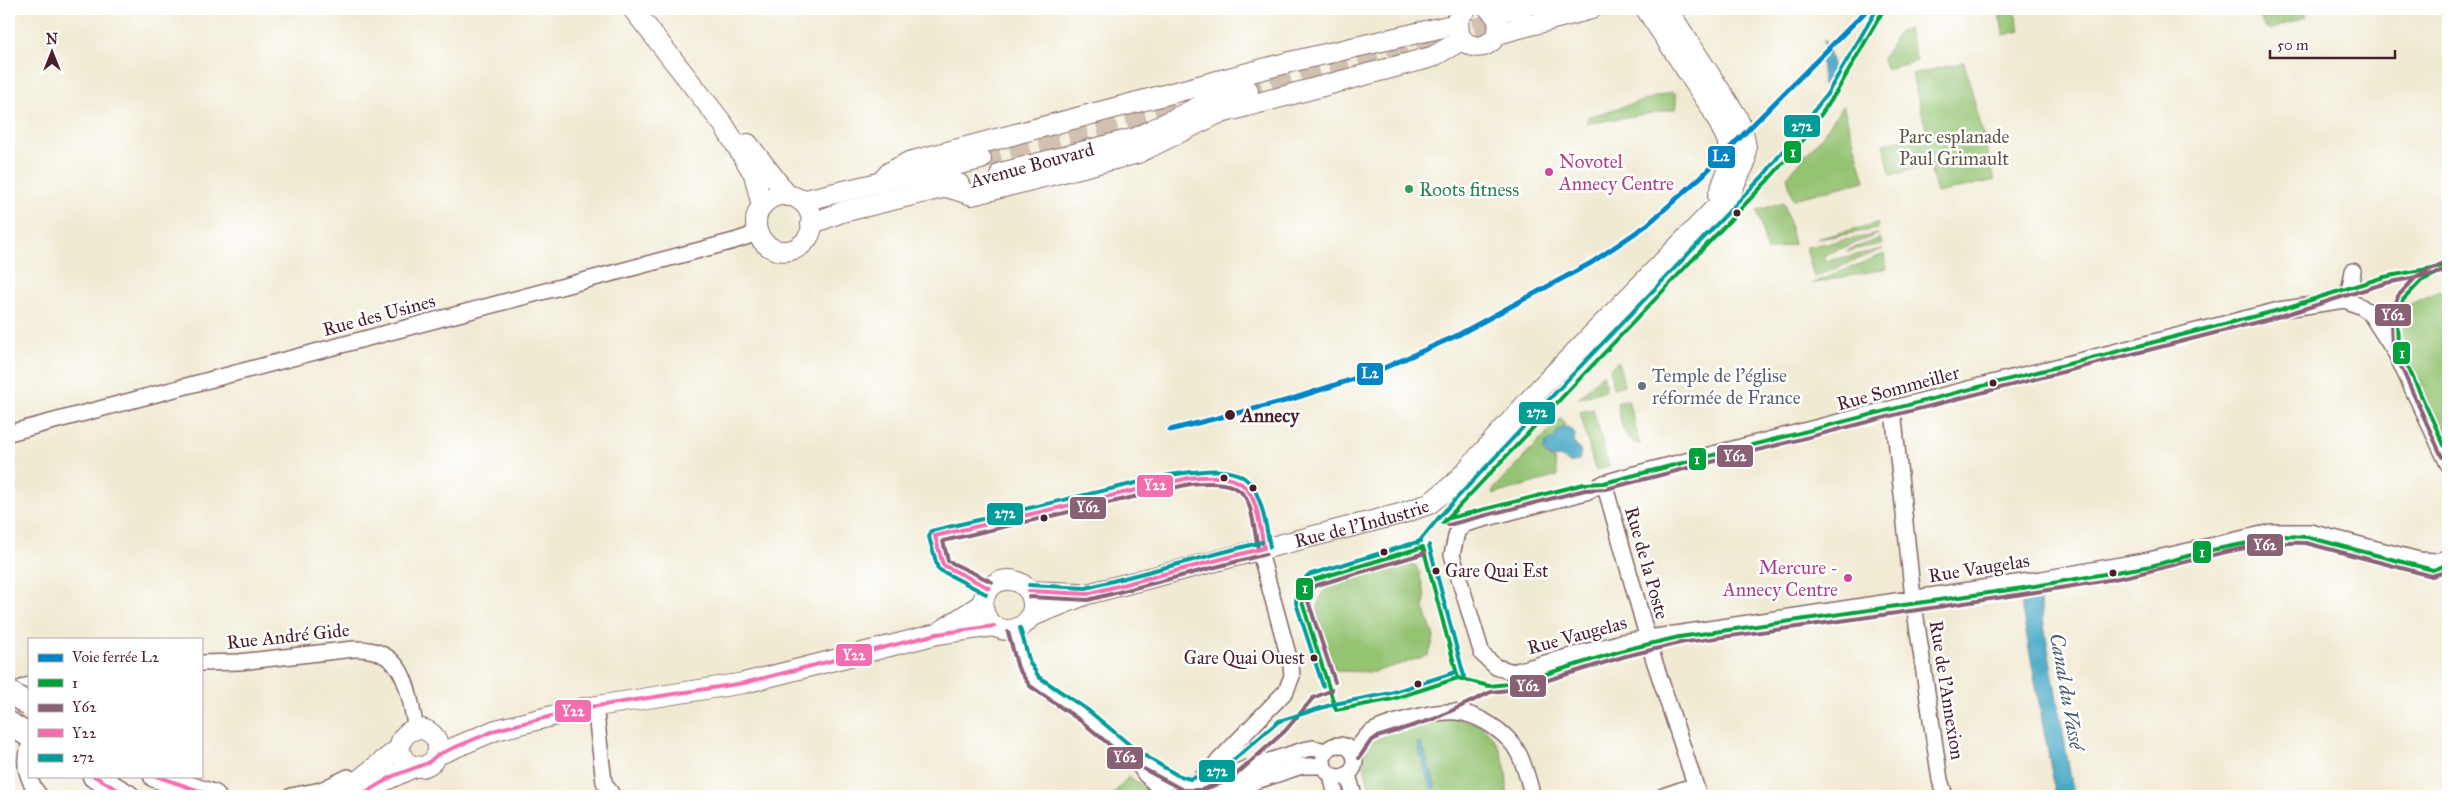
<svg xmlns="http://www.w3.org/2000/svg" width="2457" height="805" font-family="'IM FELL Great Primer',serif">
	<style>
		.green { fill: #94c372; stroke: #6f714e }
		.water { fill: #45a7c4; stroke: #486378 }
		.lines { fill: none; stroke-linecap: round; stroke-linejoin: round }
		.secondary-tunnel { stroke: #d0c1b1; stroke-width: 20; stroke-dasharray: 20 10; stroke-linecap: butt }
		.street-casing { stroke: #846666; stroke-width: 18 }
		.secondary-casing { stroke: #846666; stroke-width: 22 }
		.primary-casing { stroke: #846666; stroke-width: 25 }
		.street { stroke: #fff; stroke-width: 15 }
		.secondary { stroke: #fff; stroke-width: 20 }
		.primary { stroke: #fff; stroke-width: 22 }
		.primary-bridge-casing { stroke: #846666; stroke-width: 25; stroke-linecap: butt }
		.primary-bridge { stroke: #fff; stroke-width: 22 }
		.bus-1-casing { stroke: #fff; stroke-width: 8 }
		.bus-2-casing { stroke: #fff; stroke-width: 8 }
		.bus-3-casing { stroke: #fff; stroke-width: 8 }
		.bus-4-casing { stroke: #fff; stroke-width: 8 }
		.bus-1 { stroke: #00a13a; stroke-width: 4 }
		.bus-2 { stroke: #8a6075; stroke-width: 4 }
		.bus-3 { stroke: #f36eaf; stroke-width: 4 }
		.bus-4 { stroke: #009c98; stroke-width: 4 }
		.rail-1-casing { stroke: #fff; stroke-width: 9 }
		.rail-1 { stroke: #0085c4; stroke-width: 5 }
		.hotel-dot { fill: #d1479c; stroke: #fff; stroke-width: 2 }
		.leisure-dot { fill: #2e9e5b; stroke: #fff; stroke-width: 2 }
		.bus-dot { fill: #4a1f2b; stroke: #fff; stroke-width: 2 }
		.worship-dot { fill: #6b7280; stroke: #fff; stroke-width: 2 }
		.labels { text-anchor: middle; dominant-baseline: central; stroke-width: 5; stroke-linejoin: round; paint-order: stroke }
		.bus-label { font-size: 18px; fill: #4a1f2b; stroke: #fff; text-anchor: start }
		.park-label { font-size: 19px; fill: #645844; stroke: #fff }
		.hotel-label { font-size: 19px; fill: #b23c85; stroke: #fff; text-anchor: start }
		.street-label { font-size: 19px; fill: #4a1f2b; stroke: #fff }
		.leisure-label { font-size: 19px; fill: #27864d; stroke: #fff; text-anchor: start }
		.worship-label { font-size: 19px; fill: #5b616d; stroke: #fff; text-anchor: start }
		.stop-label { font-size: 19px; font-weight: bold; fill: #4a1f2b; stroke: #fff; text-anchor: start }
		.water-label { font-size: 20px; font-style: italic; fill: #485c70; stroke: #fff }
		.line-badge { stroke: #fff; stroke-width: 2 }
		.badge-label { font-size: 14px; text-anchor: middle; font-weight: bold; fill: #fff }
	</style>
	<rect width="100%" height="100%" fill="#fff"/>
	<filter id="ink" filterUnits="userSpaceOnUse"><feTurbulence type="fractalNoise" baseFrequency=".02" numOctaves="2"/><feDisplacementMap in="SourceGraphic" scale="10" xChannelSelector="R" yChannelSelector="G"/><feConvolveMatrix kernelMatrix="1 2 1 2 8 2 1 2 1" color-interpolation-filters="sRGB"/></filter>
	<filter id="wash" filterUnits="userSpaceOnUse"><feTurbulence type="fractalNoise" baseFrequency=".0096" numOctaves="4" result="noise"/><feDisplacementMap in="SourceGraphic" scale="20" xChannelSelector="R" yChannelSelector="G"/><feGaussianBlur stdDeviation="1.12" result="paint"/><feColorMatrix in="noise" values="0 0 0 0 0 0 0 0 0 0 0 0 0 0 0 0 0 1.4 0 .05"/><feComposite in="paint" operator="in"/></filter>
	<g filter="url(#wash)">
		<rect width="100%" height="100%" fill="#f1ead3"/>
		<path class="green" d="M1998 9H2014L2020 31 2004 35Z
			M2257 9H2304L2307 16 2270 30 2264 26Z
			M1908 29 1917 61 1886 69 1883 59 1899 32Z
			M1964 62 1995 180 1937 193 1929 165 1891 175 1883 144 1927 132 1912 75Z
			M1672 92 1676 94V109L1592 123 1586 122 1588 117Z
			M1843 105 1865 181 1793 199 1787 177 1823 135Z
			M1784 203 1794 244 1767 251 1757 210Z
			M1877 223 1878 229 1817 239Z
			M1879 234 1824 255 1826 261 1883 249 1814 277 1806 247Z
			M1880 238 1882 244 1846 251Z
			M1884 254 1887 268 1811 284Z
			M2448 288V443C2432 409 2387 339 2410 304Z
			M1618 361 1624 385 1613 388 1610 369Z
			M1603 373 1606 390 1579 398Z
			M1628 400 1640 444C1621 441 1621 419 1617 403Z
			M1593 409 1609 466 1595 470 1580 412Z
			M1561 418 1565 426 1560 428 1555 438 1547 441 1544 451 1548 457 1554 459 1558 476 1494 494 1492 491Z
			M1408 563 1415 565 1419 572 1425 596 1424 608 1434 637 1429 655 1374 672 1335 671C1328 645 1305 608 1328 586Z
			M1452 717C1461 720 1472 721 1479 725 1501 737 1510 773 1506 796H1372C1369 783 1359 760 1367 747 1376 731 1434 719 1452 717Z
			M1129 776 1151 793 1152 796H1112Z"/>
		<path class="water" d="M1825 40 1834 67 1823 86 1821 54 1825 49 1823 41Z
			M1568 427 1575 433 1574 443 1581 452 1579 460 1570 463 1561 457 1551 458 1544 451C1544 444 1548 439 1555 438L1558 430Z
			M2038 591 2074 796H2056L2019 594Z
			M1421 742 1436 788 1431 789 1417 743Z"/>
	</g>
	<g filter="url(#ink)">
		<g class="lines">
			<path class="secondary-tunnel" d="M981 159 1246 87 1549 9"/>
			<defs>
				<path id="street" d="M2344 300 2350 287 2353 271
					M1893 410 1913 598 1940 780 1945 796
					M9 433 734 241 758 233
					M2448 464 2396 354 2369 312 2360 306 2344 300 2279 310 1635 474 1604 483 1586 492 1465 524 1457 532 1452 555 1482 654 1496 667 1513 672 1622 642 2042 579 2149 560 2271 532H2310L2419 560 2437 561 2448 557
					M1604 483 1653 657 1699 796
					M1014 630 1024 666 1034 681 1085 716 1133 756 1179 783 1200 784 1303 750 1313 748 1326 751
					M201 663 239 662 354 649C406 647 408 691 416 729
					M9 693 29 685
					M595 706 604 782 613 796
					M1323 761a16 16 0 1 1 32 0a16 16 0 1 1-32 0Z
					M29 747C21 764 29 783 40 796
					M1354 754C1359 747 1363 738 1370 733 1385 723 1438 710 1456 712 1474 713 1497 727 1509 740 1523 754 1527 778 1533 796
					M1134 758 1145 774 1168 796
					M1331 775 1336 796
					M1348 775 1354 796
					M1198 782 1286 691 1292 676 1291 665 1259 549
					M291 796 321 790 348 777
					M1211 796 1302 766H1324
					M1663 796 1695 785"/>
				<g id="secondary">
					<path d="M633 9 723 124 754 174 762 206"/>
					<path d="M1466 9 1458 18 1459 35C1479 65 1516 30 1489 9"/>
					<path d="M1646 9 1712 109 1728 141V170L1718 196"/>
					<path d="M1493 11 1523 9"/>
					<path d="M1497 34 1591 9"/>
					<path d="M748 144 788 196"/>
					<path d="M1001 173 1136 138 1212 100 1248 90"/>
					<path d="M880 183 890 172 909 162 1290 62 1457 24"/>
					<path d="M947 187 972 195 1138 153 1217 114 1432 57 1462 40"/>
					<circle cx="784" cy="223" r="28"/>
					<path d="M801 201 981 159"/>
					<path d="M811 224 842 212 959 184"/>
					<circle cx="1008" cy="605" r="25"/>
					<path d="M1029 591 1080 593"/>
					<path id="s1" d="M1030 617 1087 594 1400 514 1429 504 1455 483 1541 387 1730 193 1745 163 1746 147 1743 131 1736 115 1667 9"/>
					<path d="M941 631 982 604"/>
					<circle cx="419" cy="748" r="19"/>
					<path d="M437 755 496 730 584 708 744 683 937 634 994 626"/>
					<path d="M338 796 400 748"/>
					<path d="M360 796 384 781 416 766"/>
				</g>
				<path id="primary" d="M9 723 29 736
					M94 776 128 796
					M155 776 214 796"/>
			</defs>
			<use href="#street" class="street-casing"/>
			<use href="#secondary" class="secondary-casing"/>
			<use href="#primary" class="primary-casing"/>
			<use href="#street" class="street"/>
			<use href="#secondary" class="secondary"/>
			<use href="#primary" class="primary"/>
			<defs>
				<path id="primary-bridge" d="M9 692 29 705"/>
			</defs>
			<use href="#primary-bridge" class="primary-bridge-casing"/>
			<use href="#primary-bridge" class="primary-bridge"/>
			<defs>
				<path id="bus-1" d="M2448 268 2421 281 2403 300 2397 322 2398 345 2448 454
					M1446 519 1584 484 1604 483 2279 310 2384 277 2448 265
					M1443 523 1769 179 1805 138 1837 91 1884 9
					M1423 547 1458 678
					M1458 678 1489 686 1517 683 1624 650 1679 637 2023 588 2151 566 2206 551 2285 536 2307 537 2433 570 2448 564
					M1336 710 1302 602 1303 591 1310 581 1423 547
					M1336 710 1393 699 1458 678"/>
				<path id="bus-2" d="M2442 457 2392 347 2391 322 2398 296 2417 276 2445 262
					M1448 525 1585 490 1606 489 2281 316 2386 283 2448 271
					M992 582 948 561 943 541 1190 484C1251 478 1249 497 1258 549
					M1029 597 1088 600 1266 554
					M1008 632 1018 668 1030 686 1081 721 1129 761 1183 790H1201L1230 780 1285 731 1313 698 1332 690
					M1335 682 1308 601 1309 593 1314 586 1425 553
					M1359 758 1370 742 1377 737 1434 719 1491 692 1519 689 1626 656 1680 643C1825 623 1970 604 2114 579 2175 568 2244 540 2306 543L2432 576 2448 571"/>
				<path id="bus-3" d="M989 588 943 565 935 536 1189 478C1254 471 1254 492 1264 548
					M1029 591 1087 594 1264 548
					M437 755 496 730 584 708 744 683 937 634 994 626
					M94 776 128 796
					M156 776 214 796
					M360 796 393 776 428 763 437 755"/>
				<path id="bus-4" d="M1418 543 1441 515 1574 373 1764 175 1827 94 1877 9
					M1429 545 1464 676
					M1029 585 1086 588 1262 542
					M986 594 938 569 929 537 931 531 1170 475C1248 463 1257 471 1270 547
					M1020 628 1030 663 1039 677 1089 711 1137 751 1177 775 1190 779 1223 769 1279 721 1334 704 1391 693 1456 672
					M1323 686 1296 603 1297 589 1308 575 1421 541"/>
			</defs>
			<use href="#bus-1" class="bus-1-casing"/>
			<use href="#bus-2" class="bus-2-casing"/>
			<use href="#bus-3" class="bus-3-casing"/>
			<use href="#bus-4" class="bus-4-casing"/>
			<use href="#bus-1" class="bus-1"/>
			<use href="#bus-2" class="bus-2"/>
			<use href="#bus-3" class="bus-3"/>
			<use href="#bus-4" class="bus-4"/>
			<defs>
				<path id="rail-1" d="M1170 430 1289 400 1375 372 1456 336 1591 263 1647 225 1702 176 1868 9"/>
			</defs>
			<use href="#rail-1" class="rail-1-casing"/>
			<use href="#rail-1" class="rail-1"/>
		</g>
	</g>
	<g class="hotel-dot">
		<circle cx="1549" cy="172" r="5"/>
		<circle cx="1848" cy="578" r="5"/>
	</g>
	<circle class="leisure-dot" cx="1409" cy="189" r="5"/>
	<g class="bus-dot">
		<circle cx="1737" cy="213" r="4.5"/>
		<circle cx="1993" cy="383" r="4.5"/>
		<circle cx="1230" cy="415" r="6"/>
		<circle cx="1224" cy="478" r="4.5"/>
		<circle cx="1253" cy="488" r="4.5"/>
		<circle cx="1044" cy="518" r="4.5"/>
		<circle cx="1384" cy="552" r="4.5"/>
		<circle cx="1436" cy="571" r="4.5"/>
		<circle cx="2113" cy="573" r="4.5"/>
		<circle cx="1314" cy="658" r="4.5"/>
		<circle cx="1418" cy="684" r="4.5"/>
	</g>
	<circle class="worship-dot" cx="1642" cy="386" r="5"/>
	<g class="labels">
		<g class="bus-label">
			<text x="1445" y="571">Gare Quai Est</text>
			<text x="1305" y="658" text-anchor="end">Gare Quai Ouest</text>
		</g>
		<g class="park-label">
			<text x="1954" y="136">Parc esplanade<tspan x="1954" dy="22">Paul Grimault</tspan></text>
		</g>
		<g class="hotel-label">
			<text x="1559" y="161">Novotel<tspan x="1559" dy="22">Annecy Centre</tspan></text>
			<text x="1838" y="567" text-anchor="end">Mercure -<tspan x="1838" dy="22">Annecy Centre</tspan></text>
		</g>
		<g class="street-label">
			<text transform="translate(1032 165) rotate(-15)">Avenue Bouvard</text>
			<text transform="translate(379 315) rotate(-15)">Rue des Usines</text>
			<text transform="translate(1898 388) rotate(-15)">Rue Sommeiller</text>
			<text stroke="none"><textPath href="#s1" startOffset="345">Rue de l'Industrie</textPath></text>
			<text transform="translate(1647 563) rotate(74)">Rue de la Poste</text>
			<text transform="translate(1979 568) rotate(-9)">Rue Vaugelas</text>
			<text transform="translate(1577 635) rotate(-15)">Rue Vaugelas</text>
			<text transform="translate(288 636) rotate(-6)">Rue André Gide</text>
			<text transform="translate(1947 690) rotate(81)">Rue de l'Annexion</text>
		</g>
		<g class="leisure-label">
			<text x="1419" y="189">Roots fitness</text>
		</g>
		<g class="worship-label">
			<text x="1652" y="375">Temple de l'église<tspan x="1652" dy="22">réformée de France</tspan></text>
		</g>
		<g class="stop-label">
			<text x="1241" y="415">Annecy</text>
		</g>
		<g class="water-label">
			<text transform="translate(2067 691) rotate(80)">Canal du Vassé</text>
		</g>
	</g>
	<g class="line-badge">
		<rect x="1783" y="114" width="38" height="24" rx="5" fill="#009c98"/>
		<rect x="1783" y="140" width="19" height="24" rx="5" fill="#00a13a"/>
		<rect x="1707" y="145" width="29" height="24" rx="5" fill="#0085c4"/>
		<rect x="2374" y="303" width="38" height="24" rx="5" fill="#8a6075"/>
		<rect x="2392" y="341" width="19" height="24" rx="5" fill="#00a13a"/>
		<rect x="1356" y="362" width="28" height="24" rx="5" fill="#0085c4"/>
		<rect x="1518" y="401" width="38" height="24" rx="5" fill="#009c98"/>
		<rect x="1716" y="444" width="38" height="24" rx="5" fill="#8a6075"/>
		<rect x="1688" y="447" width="19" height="24" rx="5" fill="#00a13a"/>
		<rect x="1136" y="474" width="38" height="24" rx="5" fill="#f36eaf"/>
		<rect x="1069" y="496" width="38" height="24" rx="5" fill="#8a6075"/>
		<rect x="986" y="502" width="38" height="24" rx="5" fill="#009c98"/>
		<rect x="2246" y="533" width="38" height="24" rx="5" fill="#8a6075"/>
		<rect x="2192" y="540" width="20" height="24" rx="5" fill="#00a13a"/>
		<rect x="1295" y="577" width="19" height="24" rx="5" fill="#00a13a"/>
		<rect x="835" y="643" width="38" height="24" rx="5" fill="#f36eaf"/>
		<rect x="1509" y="674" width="38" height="24" rx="5" fill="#8a6075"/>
		<rect x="554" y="699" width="38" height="24" rx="5" fill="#f36eaf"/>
		<rect x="1106" y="746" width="38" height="24" rx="5" fill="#8a6075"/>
		<rect x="1198" y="759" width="38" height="24" rx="5" fill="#009c98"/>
	</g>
	<g class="badge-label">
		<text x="1802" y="131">272</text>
		<text x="1793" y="157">1</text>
		<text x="1721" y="161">L2</text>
		<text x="2393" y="320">Y62</text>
		<text x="2402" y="358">1</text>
		<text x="1370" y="378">L2</text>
		<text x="1537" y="417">272</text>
		<text x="1735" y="461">Y62</text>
		<text x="1697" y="464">1</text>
		<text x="1155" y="490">Y22</text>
		<text x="1088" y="512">Y62</text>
		<text x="1005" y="518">272</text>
		<text x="2265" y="550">Y62</text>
		<text x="2202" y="557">1</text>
		<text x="1305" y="593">1</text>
		<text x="854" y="660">Y22</text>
		<text x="1528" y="691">Y62</text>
		<text x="573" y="716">Y22</text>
		<text x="1125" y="762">Y62</text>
		<text x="1217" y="776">272</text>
	</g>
	<rect width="2457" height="805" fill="none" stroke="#fff" stroke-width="30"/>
	<rect x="28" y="638" width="175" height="140" fill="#ffffff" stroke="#b7a5aa"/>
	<rect x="38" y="654" width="25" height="8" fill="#0085c4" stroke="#b7a5aa"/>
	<text x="72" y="662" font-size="15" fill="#4a1f2b">Voie ferrée L2</text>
	<rect x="38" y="679" width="25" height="8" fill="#00a13a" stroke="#b7a5aa"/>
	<text x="72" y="688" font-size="15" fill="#4a1f2b">1</text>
	<rect x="38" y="704" width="25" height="8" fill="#8a6075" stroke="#b7a5aa"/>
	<text x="72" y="712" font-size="15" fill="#4a1f2b">Y62</text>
	<rect x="38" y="729" width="25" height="8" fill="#f36eaf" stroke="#b7a5aa"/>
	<text x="72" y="738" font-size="15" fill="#4a1f2b">Y22</text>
	<rect x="38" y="754" width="25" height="8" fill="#009c98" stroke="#b7a5aa"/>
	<text x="72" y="762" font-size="15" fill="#4a1f2b">272</text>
	<g transform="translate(52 52)" stroke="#ffffff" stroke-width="4" paint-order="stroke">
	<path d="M0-4L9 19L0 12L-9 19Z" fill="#4a1f2b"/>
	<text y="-8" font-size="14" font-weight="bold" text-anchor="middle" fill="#4a1f2b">N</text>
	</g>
	<path d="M2270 50v8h125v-8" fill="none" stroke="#4a1f2b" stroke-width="2.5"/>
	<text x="2277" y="50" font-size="15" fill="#4a1f2b" stroke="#ffffff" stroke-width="4" paint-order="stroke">50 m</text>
</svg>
